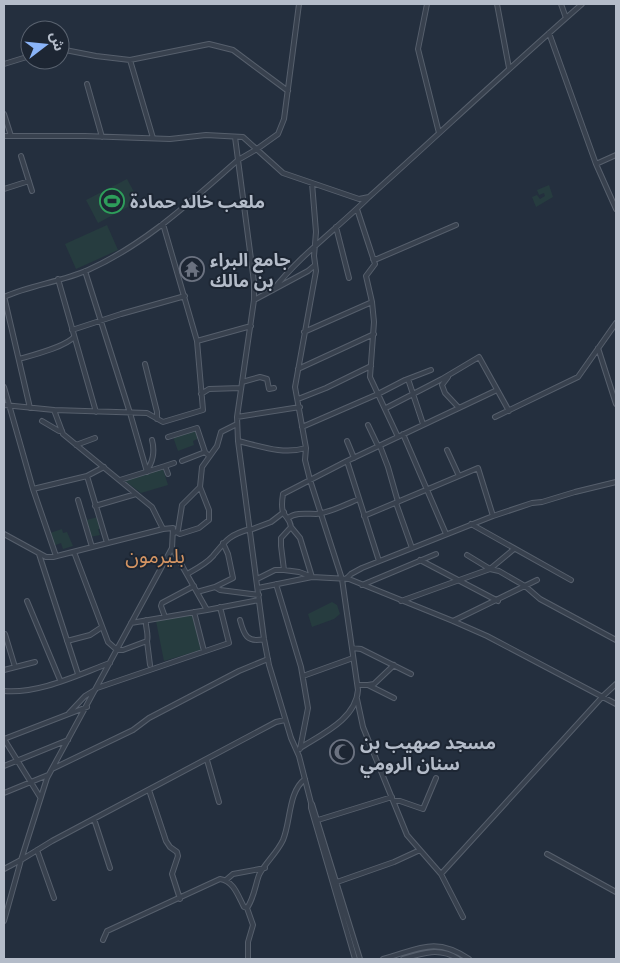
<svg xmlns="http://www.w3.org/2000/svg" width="620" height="963" font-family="'PT Sans','Noto Sans Arabic',sans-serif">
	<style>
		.green { fill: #263c3f }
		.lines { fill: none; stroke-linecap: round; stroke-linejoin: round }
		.minor-casing { stroke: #565f6c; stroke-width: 6 }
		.minor { stroke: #38414e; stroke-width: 4 }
		.labels { text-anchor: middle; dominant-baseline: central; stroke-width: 4; stroke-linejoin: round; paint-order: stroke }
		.poi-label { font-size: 18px; font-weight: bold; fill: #b4bcc9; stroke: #1d2633; text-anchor: start }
		.quarter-label { font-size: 20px; fill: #d59563; stroke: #1d2633 }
	</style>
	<rect width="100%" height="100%" fill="#242f3e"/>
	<path class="green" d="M127 179 139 201 98 223 86 200Z
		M549 185 553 197 536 207 532 197 537 195 540 199 545 196 544 193 539 195 537 190Z
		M107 225 118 250 76 269 65 244Z
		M196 429 199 438 193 441 194 445 178 451 173 437Z
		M163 469 168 485 141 493 125 481Z
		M98 517 101 529H98L100 535 90 537 86 520Z
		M62 529 63 533 67 532 73 546 63 549 61 543 53 546 50 533Z
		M332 602 337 605 340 614 334 619 312 627 308 614Z
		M192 614 201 650 164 661 156 621Z"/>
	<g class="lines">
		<defs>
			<path id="minor" d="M299 4 284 119 278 134 257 149 238 160 254 282V300L237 417 238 441 264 639 269 665 291 738 299 756 311 803V808L355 959
				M427 4 418 49 439 133
				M497 4 509 68
				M561 4 566 18
				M549 33 596 164 616 209
				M60 49 96 56 130 60 209 44 233 50 288 91
				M130 60 153 138
				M4 64 30 56
				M87 84 102 137
				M4 114 11 136
				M4 136H85L170 139 206 135 243 137 283 173 359 199 369 197C440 133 510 67 582 4
				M21 156 32 191
				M596 164 616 155
				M4 189 29 181
				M357 209 375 264 366 276 372 302 374 322 370 377 398 437
				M336 227 349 278
				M373 259H377L456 225
				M85 271 130 413 147 472
				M58 279 96 412
				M273 290C300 255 338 228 369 197
				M4 296 30 408
				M4 297C30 285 61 282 88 270 146 244 191 201 238 160L235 137
				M254 300 308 271 315 265
				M72 330 121 314 185 296
				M304 332 372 302
				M197 341 251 326
				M598 348 616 404
				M19 359C33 355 65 347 74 337
				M145 364 157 412V419
				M298 369 374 334
				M448 377 442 385 445 393 459 408
				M408 379 423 424
				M242 382 260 377 267 379 269 389 274 388
				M4 387 33 489 56 556
				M201 394 209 389 241 388
				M298 399 326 388 371 366
				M4 405 54 410 63 434 152 507 163 529
				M386 408 442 379 479 357 509 411
				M54 410 147 413 163 422 203 410 197 341 163 224
				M237 417 300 407
				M495 417 578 377 616 323
				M42 421 59 431H62
				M368 425 378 446
				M302 427 378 394 405 380 431 370
				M403 434 446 534
				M168 437 197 428 205 452 209 456
				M238 441C260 446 283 455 306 448L295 387 316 271 314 256 316 232 312 183
				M347 441 354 458
				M76 445 95 438
				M380 446 388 467 398 502
				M447 450 459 476
				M182 461 205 452
				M347 461 379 561
				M165 466 174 463
				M146 471C153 463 155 451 152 440
				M87 476 107 543
				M120 480 165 466 168 474
				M33 489 87 476 104 467
				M78 500 92 547
				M396 503 412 548
				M95 506 136 494
				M364 516 478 468 493 516
				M288 518C296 512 307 514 316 514 330 513 346 504 359 499
				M471 524 571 580
				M291 527 281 538V546L284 570 299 572 310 576
				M250 530 271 522 284 512
				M176 532 180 534 199 528 209 520V510L200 487
				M4 534 46 557H53L163 529 173 528 172 548 207 610 259 600
				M173 534 178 530 182 505 200 487 202 467 217 446 221 432 237 424
				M74 552 108 642 117 650H123L147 641C149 634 145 627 146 620
				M39 554 78 674
				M467 555 490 569 499 571 525 586 540 599 616 640
				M420 560 498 601
				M187 574C196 569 206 564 213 556 226 540 229 535 250 529
				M312 577 300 538 291 527C290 519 286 518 283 512 281 506 282 500 283 494L347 461 497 390
				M257 579 275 570H284
				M346 579 351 574 362 568 493 516 532 503 542 502 575 492 616 482
				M276 584 301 667 308 708 300 749
				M362 585 436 554
				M215 587 233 578 228 554 223 543
				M258 588 312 577 349 579 453 621 487 636 616 704
				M197 592 215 587 220 590 259 595
				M27 601 60 680
				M401 601 490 569 514 549
				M194 612 204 651
				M165 617 161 606 162 603 194 586
				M240 620C244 635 247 643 264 639
				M453 621 537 580
				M131 623 207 610
				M4 634H5L15 667
				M67 641 90 635 102 627
				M147 641 150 665
				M352 648 361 649 411 674
				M4 670 35 662
				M303 676 353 658
				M358 685H368L394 698
				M368 685 374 684 394 665
				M97 688 229 643 220 607
				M4 691C39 694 77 675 110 663
				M357 699 363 727 407 835 441 874 463 917
				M69 713 85 696 95 690
				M4 739 87 707
				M4 739 40 797
				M300 748C322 734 356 719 358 690L342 579 310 480 305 460 306 448
				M207 760 219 802
				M4 766 68 740
				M52 769 133 730 149 718 239 671 268 659
				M149 790 166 841 170 847 177 852 178 856 172 874 180 899
				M4 793 48 775
				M394 801H400L423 809 436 778
				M312 804 360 959
				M94 819 110 868
				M318 820 392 797
				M37 850 54 898
				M547 854 616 892
				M4 869 21 860 47 778 172 548
				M441 874 603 696 616 684
				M226 880 233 874 265 868
				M337 882 394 862 420 850
				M4 921 21 860 52 841 276 722 285 720
				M103 940 107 931 220 879C234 881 238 896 244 907L247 908
				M248 959V942L253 925 247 908C254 898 255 886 259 875 265 863 277 853 283 840 291 821 288 792 305 779
				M383 959C419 949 435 936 469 959
				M403 959C422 953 440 947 458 959"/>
		</defs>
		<use href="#minor" class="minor-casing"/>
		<use href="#minor" class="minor"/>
	</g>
	<defs>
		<symbol id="stadium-ring" viewBox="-11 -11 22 22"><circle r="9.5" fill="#1d2633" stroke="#2e9e5b" stroke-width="1.5"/><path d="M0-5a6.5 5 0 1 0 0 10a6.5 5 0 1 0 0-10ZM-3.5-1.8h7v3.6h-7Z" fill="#2e9e5b"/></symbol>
		<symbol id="temple-ring" viewBox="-11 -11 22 22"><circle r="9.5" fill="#1d2633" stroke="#6b7280" stroke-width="1.5"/><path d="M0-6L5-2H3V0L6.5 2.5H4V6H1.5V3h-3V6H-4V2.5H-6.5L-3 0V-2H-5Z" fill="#6b7280"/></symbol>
		<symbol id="mosque-ring" viewBox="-11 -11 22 22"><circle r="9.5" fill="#1d2633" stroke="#6b7280" stroke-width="1.5"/><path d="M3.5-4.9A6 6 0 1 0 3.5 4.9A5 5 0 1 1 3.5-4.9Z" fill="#6b7280"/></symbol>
	</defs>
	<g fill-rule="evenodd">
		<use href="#stadium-ring" x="98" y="187" width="28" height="28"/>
		<use href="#temple-ring" x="178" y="255" width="28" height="28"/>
		<use href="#mosque-ring" x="328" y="738" width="28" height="28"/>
	</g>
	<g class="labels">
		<g class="poi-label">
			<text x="130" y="201">ملعب خالد حمادة</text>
			<text x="210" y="259">جامع البراء<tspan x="210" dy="21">بن مالك</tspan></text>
			<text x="360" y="742">مسجد صهيب بن<tspan x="360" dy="21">سنان الرومي</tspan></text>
		</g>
		<g class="quarter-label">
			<text x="155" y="556">بليرمون</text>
		</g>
	</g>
	<rect width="620" height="963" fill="none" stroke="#b4bcc9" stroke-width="10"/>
	<g transform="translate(45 45) rotate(74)"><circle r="24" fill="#1d2633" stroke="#59626f"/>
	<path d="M0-4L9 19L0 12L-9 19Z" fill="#8ab4f8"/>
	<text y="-8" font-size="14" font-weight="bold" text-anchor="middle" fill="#b4bcc9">ش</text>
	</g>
</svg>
